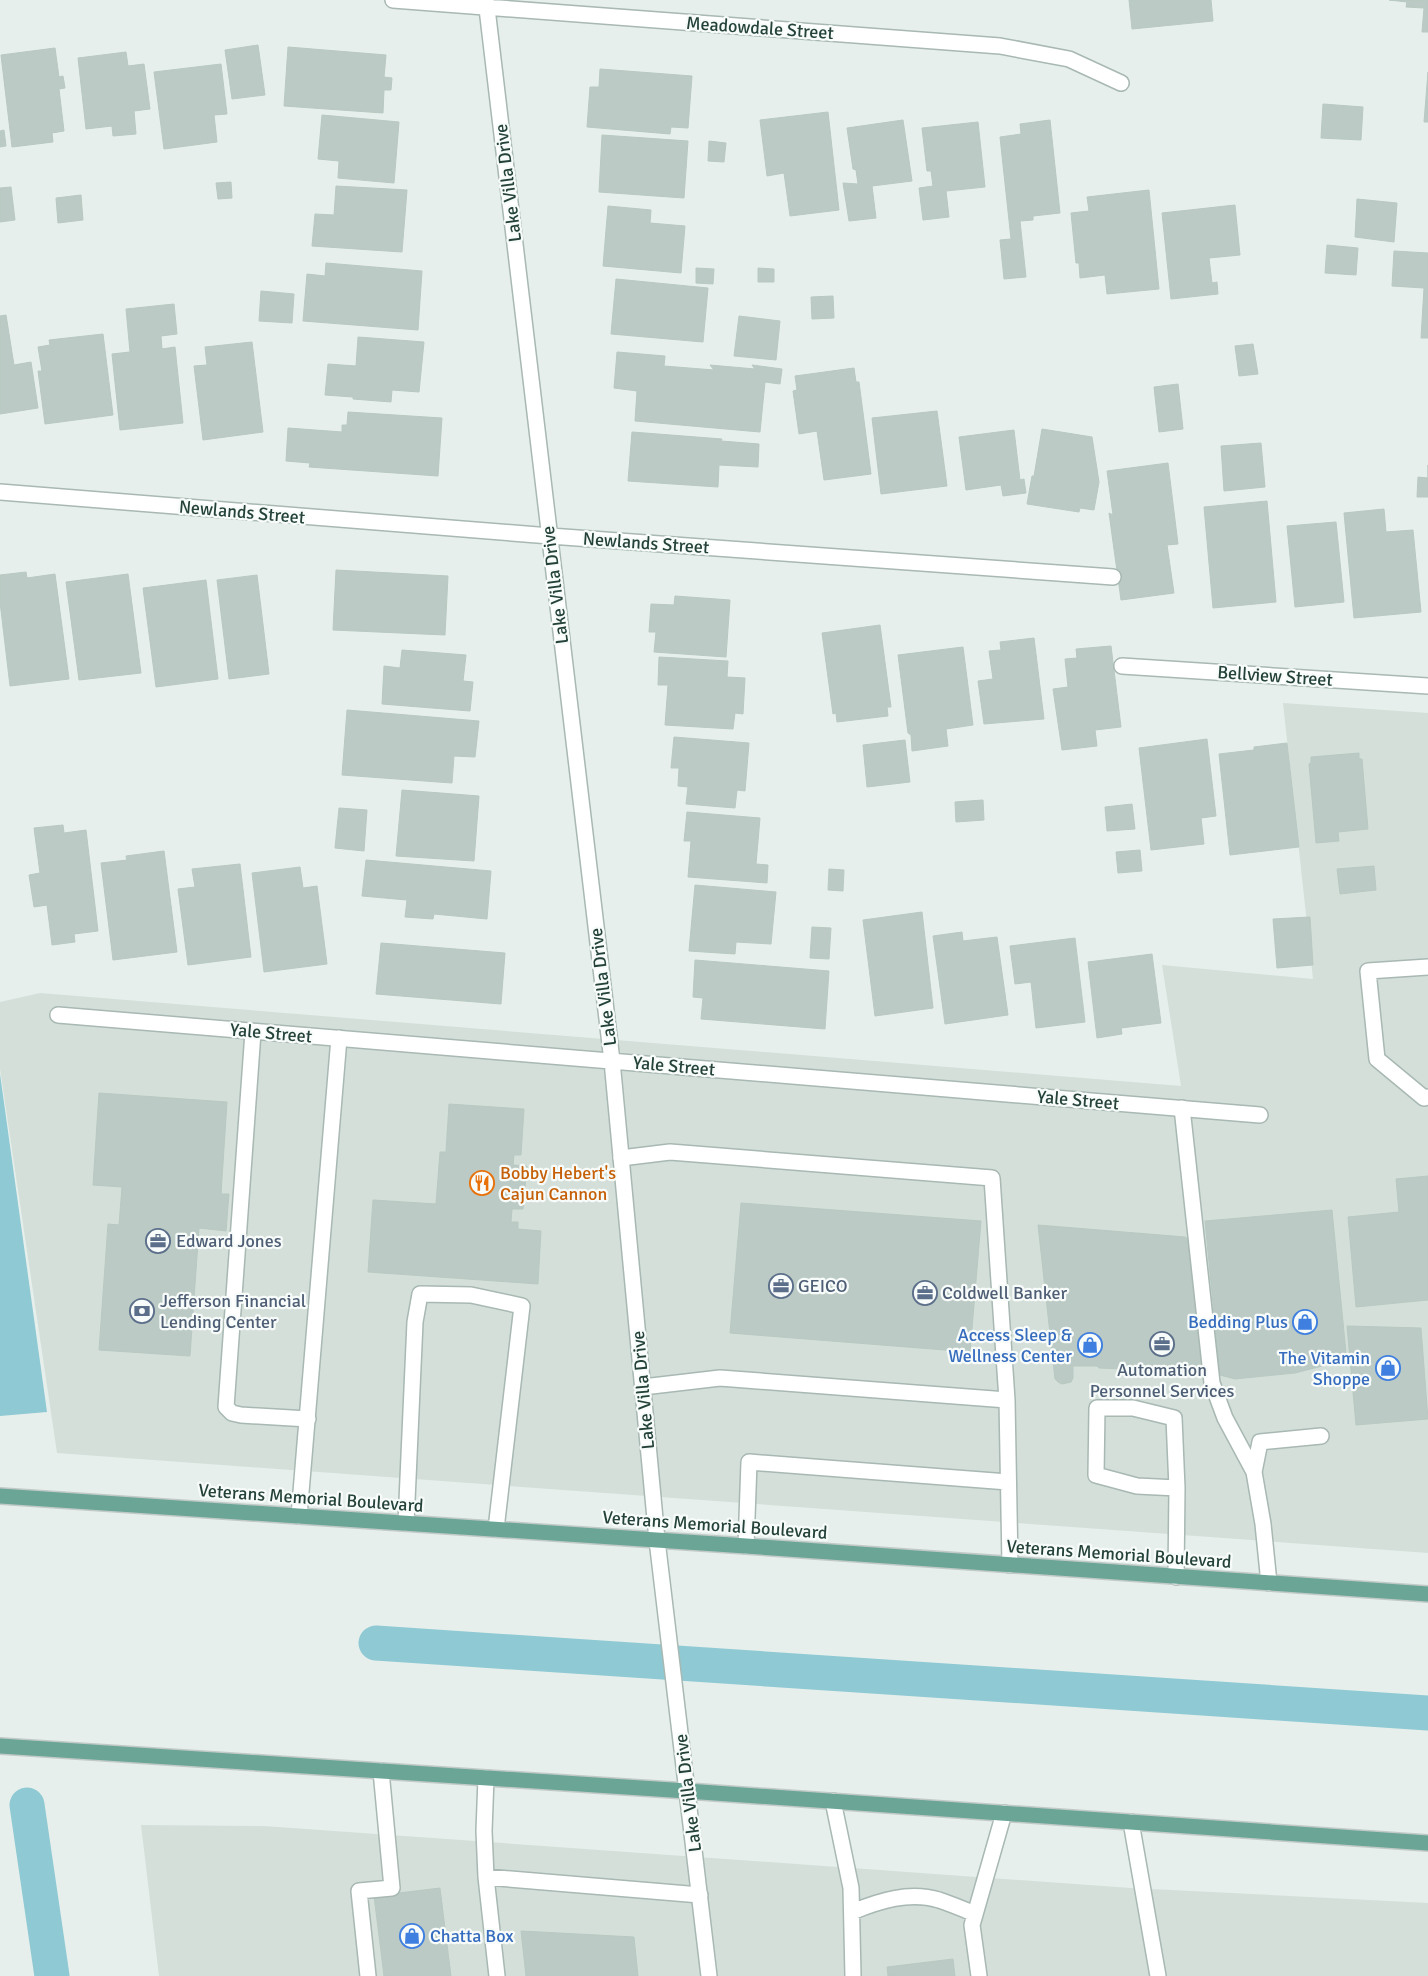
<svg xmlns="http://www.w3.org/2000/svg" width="1428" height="1976" font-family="Signika,sans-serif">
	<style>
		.built { fill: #d4dfda }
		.water { fill: #8ec9d4 }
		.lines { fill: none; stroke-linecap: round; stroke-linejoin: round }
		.canal { stroke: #8ec9d4; stroke-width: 35 }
		.building { fill: #bbcac4; stroke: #b8c9c2 }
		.lane-casing { stroke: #a8b8b2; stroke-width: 18 }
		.street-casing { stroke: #a8b8b2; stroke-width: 18 }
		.primary-casing { stroke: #c2cac8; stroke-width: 18 }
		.lane { stroke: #fff; stroke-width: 15 }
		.street { stroke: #fff; stroke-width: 15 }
		.primary { stroke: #6aa596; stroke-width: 15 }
		.labels { text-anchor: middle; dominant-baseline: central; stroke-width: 4.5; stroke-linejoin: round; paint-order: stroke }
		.street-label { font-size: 18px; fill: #24423a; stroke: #f7fbf9 }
		.food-label { font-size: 18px; fill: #c56008; stroke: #f7fbf9; text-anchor: start }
		.service-label { font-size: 18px; fill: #4e5e75; stroke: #f7fbf9; text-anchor: start }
		.shop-label { font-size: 18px; fill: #366cbe; stroke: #f7fbf9; text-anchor: end }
	</style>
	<rect width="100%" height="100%" fill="#e6efeb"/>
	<path class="built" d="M1283 703 1428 713V1553L57 1453 0 1069V1002L40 993 1181 1086 1162 965 1313 979Z
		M141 1825 264 1826 1131 1888 1428 1903V1976H159Z"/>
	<path class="water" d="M0 1074 47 1412 0 1416Z"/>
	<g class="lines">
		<path class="canal" d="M376 1643 1428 1713
			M27 1805 52 1976"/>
	</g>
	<path class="building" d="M1129 0H1211L1213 21 1132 29Z
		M1389 0H1428V32H1422L1424 8 1406 7 1407 2Z
		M258 45 265 95 232 99 225 50Z
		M288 47 386 55 384 77 392 78 391 90H384L383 113 284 106Z
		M55 48 59 77 63 76 65 88 59 89 64 131 52 133 53 142 12 147 1 55Z
		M126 52 128 66 144 64 150 109 134 111 136 134 113 136 112 126 86 129 78 58Z
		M221 64 227 114 214 115 217 142 164 149 154 72Z
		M600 69 692 76 688 128 671 127 670 134 587 127 590 87H599Z
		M1428 72V122H1424Z
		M1323 104 1363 107 1361 140 1321 138Z
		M828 112 839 210 790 216 784 173 767 176 760 120Z
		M322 115 399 122 394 183 338 178 339 161 318 159Z
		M903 120 912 181 872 186 876 218 849 221 843 183 858 184 856 170 853 169 847 128Z
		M1050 120 1060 213 1033 216V220L1020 221 1026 277 1004 279 1000 240 1011 239 1000 137 1021 134 1020 124Z
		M978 122 985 187 946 191 949 217 923 220 919 188 933 186 931 171H927L922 128Z
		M4 130 6 146 0 147V131Z
		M602 135 688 141 684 198 599 192Z
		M709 141 726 143 724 162 708 161Z
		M231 182 232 198 218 199 216 183Z
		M336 186 407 190 402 252 312 246 315 214 334 215Z
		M11 187 15 220 0 222V188Z
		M1149 190 1159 289 1107 294 1105 275 1080 278 1079 263H1076L1071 213 1089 211 1087 197Z
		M81 195 83 220 58 223 56 198Z
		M1357 199 1397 203 1394 242 1355 237Z
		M1235 205 1240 255 1209 258 1212 283 1217 282 1218 294 1171 299 1162 213Z
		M608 206 651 210 650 223 685 226 681 273 603 266Z
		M1327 245 1358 248 1356 275 1325 273Z
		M1394 251 1428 253V338H1421L1424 288 1392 286Z
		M326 263 422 271 418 330 303 321 307 274 325 276Z
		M696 268 714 269 713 284 696 283Z
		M758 268 774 269V282H758Z
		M616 279 708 288 703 342 611 334Z
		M261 291 294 294 292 323 259 321Z
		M833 296 834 318 812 319 811 297Z
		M174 304 177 334 161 336 162 349 175 347 183 423 120 430 112 354 130 352 126 309Z
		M6 315 14 365 31 362 38 408 0 414V316Z
		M739 316 780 321 776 360 734 356Z
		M103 334 113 415 45 424 38 371H42L38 347 50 345 49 340Z
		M358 337 424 342 419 392 392 390 391 402 353 399V397L325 395 328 364 356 366Z
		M252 342 263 432 203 440 194 366 207 365 205 347Z
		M1253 344 1258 374 1239 376 1235 346Z
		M617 352 665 356 664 366 714 370 710 365 755 369 752 365 782 369 780 384 765 382 760 432 635 421 637 391 614 388Z
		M854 368 856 382H859L871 474 824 480 817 431 799 434 793 391 797 390 795 376Z
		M1178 384 1183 429 1159 432 1154 387Z
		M937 411 947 486 881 494 872 418Z
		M348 412 442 418 438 476 309 467 310 463 286 461 288 428 342 432V425H347Z
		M1042 429 1092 437 1099 482 1094 510 1080 508 1079 512 1027 504 1032 476H1034Z
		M1014 430 1020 480 1024 479 1026 493 1003 496 1001 485 966 490 959 437Z
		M632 432 722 439 721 441 759 444 758 467 719 465 718 487 628 481Z
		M1261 443 1265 487 1224 491 1221 446Z
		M1168 463 1178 544 1167 545 1174 593 1121 600 1109 513 1113 515 1107 471Z
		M1428 465V497H1417L1418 477 1428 478Z
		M1267 501 1276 602 1213 608 1204 507Z
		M1384 509 1386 532 1413 530 1421 612 1354 618 1344 513Z
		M1336 522 1344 602 1295 607 1287 526Z
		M336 570 448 576 445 635 333 630Z
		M26 572 27 578 55 574 69 679 10 686 0 602V575Z
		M128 574 141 673 79 680 66 582Z
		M257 575 269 674 229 679 217 580Z
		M206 580 218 679 156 687 143 588Z
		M675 596 730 600 726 657 654 652 656 632H649L651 604 674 605Z
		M880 625 891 707H887L888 716 837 722 836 713 833 714 822 633Z
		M1034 638 1044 719 984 724 978 681 993 679 989 651 1001 650 1000 642Z
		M1111 646 1121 727 1095 730 1097 746 1062 750 1053 689 1068 687 1065 659 1077 658 1076 649Z
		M963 647 973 725 946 729 948 746 912 751 911 735 908 733 898 655Z
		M402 650 466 655 463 681 473 682 470 711 382 704 384 666 400 668Z
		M659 657 728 661 727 677 745 678 743 714 735 713 733 729 665 725 668 685H658Z
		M347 710 479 721 475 757 454 756 452 783 342 775Z
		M674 737 749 743 745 791 737 790 735 808 686 804 688 787 678 786 679 768H671Z
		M1207 739 1216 816 1201 818 1204 844 1151 850 1139 748Z
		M905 740 910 782 867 787 863 745Z
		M1287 743 1299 847 1230 855 1219 754 1254 750V747Z
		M1359 753V759H1362L1368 829 1338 832 1339 841 1316 843 1309 764 1311 763V757Z
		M402 790 479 796 474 861 396 856Z
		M983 800 984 820 956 822 955 802Z
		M1132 804 1135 829 1107 831 1105 807Z
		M339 808 367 810 364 851 335 848Z
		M687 812 760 818 756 864 768 865 767 883 688 877 691 841H684Z
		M63 825 64 833 86 830 98 931 74 934 75 942 52 945 47 905 34 907 29 875 40 873 34 828Z
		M1140 850 1142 871 1118 873 1116 852Z
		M164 851 177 952 113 960 101 863 127 860 126 856Z
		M366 860 491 871 487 919 434 914 433 919 405 917 407 900 362 896Z
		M240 864 251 957 188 965 178 889 195 887 192 869Z
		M1374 866 1376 890 1340 894 1337 869Z
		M300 867 303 888 317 886 327 964 264 972 252 873Z
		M829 869 844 870 843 891 828 890Z
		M695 885 776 892 771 944 736 942 735 954 689 951Z
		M922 912 933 1008 875 1016 863 920Z
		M1310 917 1313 965 1277 968 1273 919Z
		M812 927 831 928 829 959 810 958Z
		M962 932 963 941 997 937 1008 1015 945 1024 933 936Z
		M1075 938 1085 1022 1036 1028 1031 982 1015 984 1010 946Z
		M381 943 505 953 501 1004 376 994Z
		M1152 954 1161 1023 1121 1028 1122 1034 1097 1038 1088 962Z
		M695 960 829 971 825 1029 701 1019 703 998 693 997Z
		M99 1093 227 1102 221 1194H229L226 1231 199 1228 190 1356 99 1350 108 1224 119 1225 122 1187 93 1185Z
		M449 1104 524 1109 521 1155H514L513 1165 527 1166 523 1209H512L511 1222H518V1229L541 1231 538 1284 368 1272 373 1200 436 1204 440 1152H446Z
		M1428 1176V1300L1356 1307 1348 1217 1399 1212 1396 1179Z
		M741 1203 981 1221 970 1352 730 1333Z
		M1332 1210 1347 1363 1330 1364 1295 1373 1235 1379 1220 1375 1205 1221Z
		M1038 1225 1185 1237 1190 1241 1204 1363 1191 1374 1125 1371 1123 1369 1099 1368 1097 1366H1073V1378L1071 1382 1062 1384 1058 1382 1055 1379Z
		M1347 1326 1421 1328 1428 1419 1356 1425Z
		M440 1888 451 1976H384L374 1896Z
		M521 1931 634 1937 638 1976H526Z
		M953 1959 955 1976H888L887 1967Z"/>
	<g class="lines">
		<defs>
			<path id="lane" d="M1428 967 1368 971 1377 1059 1424 1098 1428 1097
				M253 1032 226 1407 232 1413 241 1415 308 1419
				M1182 1108 1212 1383 1225 1418 1254 1472
				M621 1158 670 1152 992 1178 1007 1400 720 1378 643 1387
				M1007 1400 1010 1565
				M299 1516 339 1038
				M406 1523 415 1322 420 1294 471 1295 522 1306 496 1529
				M746 1546 749 1462 1008 1482
				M1176 1577 1177 1488 1174 1418 1133 1408H1097L1096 1475 1137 1486 1177 1488
				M1269 1583 1263 1524 1254 1472 1260 1442 1321 1436
				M486 1778 484 1831 486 1877 497 1976
				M833 1801 851 1888 853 1976
				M1131 1822 1158 1976
				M486 1877 700 1895
				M852 1912C879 1901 909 1891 939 1900 951 1904 963 1909 975 1914
				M368 1976 359 1891 392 1888 381 1771
				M979 1976 972 1925 1004 1813"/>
			<path id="street" d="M393 0 1000 46 1069 59 1121 83
				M486 0 612 1061 657 1540 709 1976
				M0 492 550 536 1113 577
				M1122 666 1428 686
				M58 1015 1260 1115"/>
			<path id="primary" d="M0 1496 746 1546 1428 1594
				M0 1746 687 1791 1428 1843"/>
		</defs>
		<use href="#lane" class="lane-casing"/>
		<use href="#street" class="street-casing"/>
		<use href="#primary" class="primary-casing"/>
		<use href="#lane" class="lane"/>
		<use href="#street" class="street"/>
		<use href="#primary" class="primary"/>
	</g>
	<defs>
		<symbol id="restaurant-ring" viewBox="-11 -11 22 22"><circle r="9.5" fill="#f7fbf9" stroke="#e8710a" stroke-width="1.5"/><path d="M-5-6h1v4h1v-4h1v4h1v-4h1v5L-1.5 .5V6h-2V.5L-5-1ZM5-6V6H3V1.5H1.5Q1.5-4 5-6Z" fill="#e8710a"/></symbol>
		<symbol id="office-ring" viewBox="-11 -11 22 22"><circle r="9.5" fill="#f7fbf9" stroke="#5c6f8a" stroke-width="1.5"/><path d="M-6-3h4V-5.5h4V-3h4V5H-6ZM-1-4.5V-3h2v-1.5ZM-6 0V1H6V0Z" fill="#5c6f8a"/></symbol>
		<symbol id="bank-ring" viewBox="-11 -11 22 22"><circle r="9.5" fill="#f7fbf9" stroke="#5c6f8a" stroke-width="1.5"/><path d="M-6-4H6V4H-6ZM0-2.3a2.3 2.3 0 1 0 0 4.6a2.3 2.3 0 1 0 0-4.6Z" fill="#5c6f8a"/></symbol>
		<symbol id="shop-ring" viewBox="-11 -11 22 22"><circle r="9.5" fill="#f7fbf9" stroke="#3f7fe0" stroke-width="1.5"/><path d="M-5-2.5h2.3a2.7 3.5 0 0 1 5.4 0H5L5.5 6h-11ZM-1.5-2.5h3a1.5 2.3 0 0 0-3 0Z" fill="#3f7fe0"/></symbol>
	</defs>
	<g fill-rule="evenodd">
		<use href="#restaurant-ring" x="468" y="1169" width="28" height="28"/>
		<use href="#office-ring" x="144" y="1227" width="28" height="28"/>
		<use href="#office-ring" x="767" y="1272" width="28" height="28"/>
		<use href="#office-ring" x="911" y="1279" width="28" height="28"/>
		<use href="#bank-ring" x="128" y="1297" width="28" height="28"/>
		<use href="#shop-ring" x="1291" y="1308" width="28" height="28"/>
		<use href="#office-ring" x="1148" y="1330" width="28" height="28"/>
		<use href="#shop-ring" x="1076" y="1331" width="28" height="28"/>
		<use href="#shop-ring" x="1374" y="1354" width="28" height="28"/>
		<use href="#shop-ring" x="398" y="1922" width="28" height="28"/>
	</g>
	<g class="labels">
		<g class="street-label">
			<text transform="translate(760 28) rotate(4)">Meadowdale Street</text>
			<text transform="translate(508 183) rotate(-97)">Lake Villa Drive</text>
			<text transform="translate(242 512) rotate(5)">Newlands Street</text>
			<text transform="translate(646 543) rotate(4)">Newlands Street</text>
			<text transform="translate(555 585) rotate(-97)">Lake Villa Drive</text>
			<text transform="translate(1275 676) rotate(4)">Bellview Street</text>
			<text transform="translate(603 987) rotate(-97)">Lake Villa Drive</text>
			<text transform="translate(271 1033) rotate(5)">Yale Street</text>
			<text transform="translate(674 1066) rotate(5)">Yale Street</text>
			<text transform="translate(1078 1100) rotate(5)">Yale Street</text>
			<text transform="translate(643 1390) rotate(-95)">Lake Villa Drive</text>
			<text transform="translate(311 1498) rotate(4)">Veterans Memorial Boulevard</text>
			<text transform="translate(715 1525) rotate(4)">Veterans Memorial Boulevard</text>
			<text transform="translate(1119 1554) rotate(4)">Veterans Memorial Boulevard</text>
			<text transform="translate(688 1793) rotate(-97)">Lake Villa Drive</text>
		</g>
		<g class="food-label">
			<text x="500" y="1173">Bobby Hebert's<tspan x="500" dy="21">Cajun Cannon</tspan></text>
		</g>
		<g class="service-label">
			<text x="176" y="1241">Edward Jones</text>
			<text x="798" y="1286">GEICO</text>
			<text x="942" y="1293">Coldwell Banker</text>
			<text x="160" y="1301">Jefferson Financial<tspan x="160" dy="21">Lending Center</tspan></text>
			<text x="1162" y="1370" text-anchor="middle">Automation<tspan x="1162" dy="21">Personnel Services</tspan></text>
		</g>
		<g class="shop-label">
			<text x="1288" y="1322">Bedding Plus</text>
			<text x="1072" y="1335">Access Sleep &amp;<tspan x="1072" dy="21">Wellness Center</tspan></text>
			<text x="1370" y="1358">The Vitamin<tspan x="1370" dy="21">Shoppe</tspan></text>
			<text x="430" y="1936" text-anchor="start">Chatta Box</text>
		</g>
	</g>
</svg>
